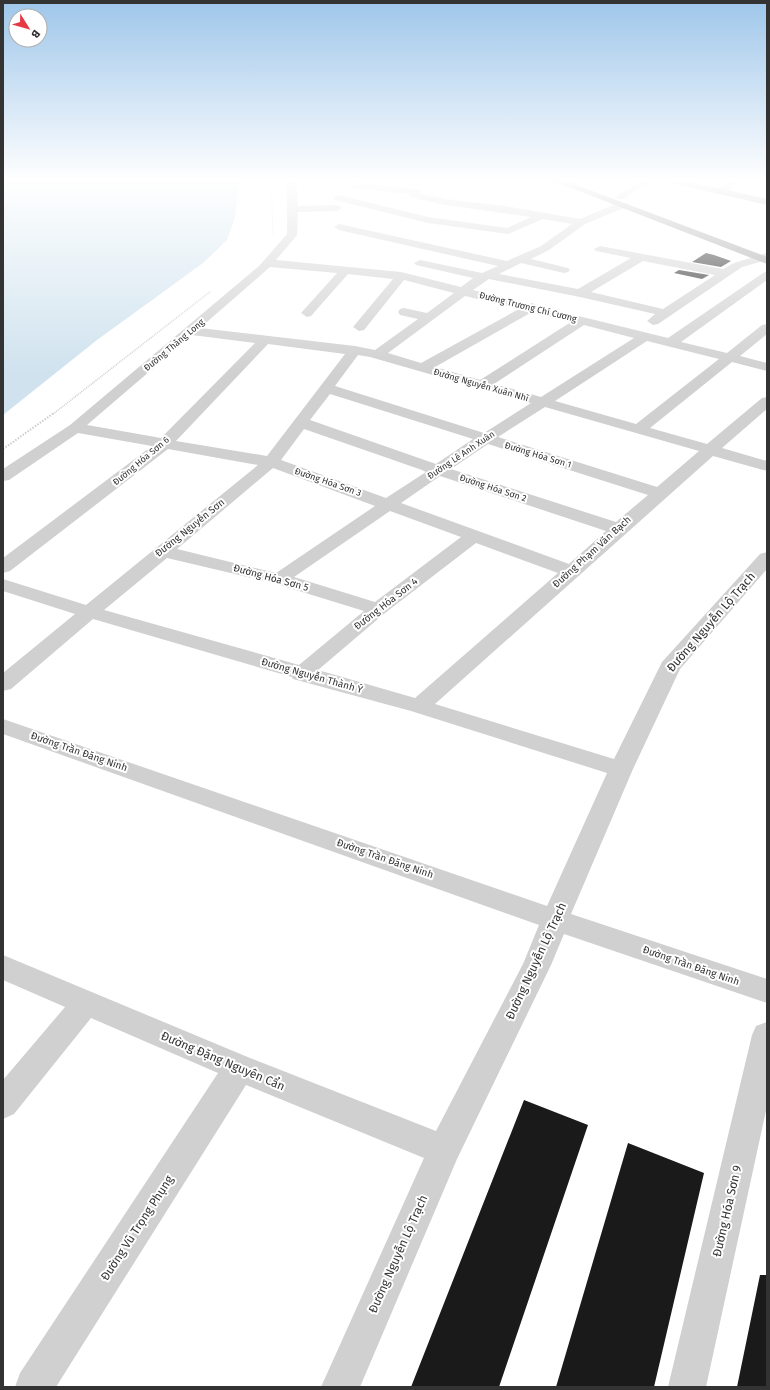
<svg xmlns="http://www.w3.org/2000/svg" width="770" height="1390" font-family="'Fira Sans',sans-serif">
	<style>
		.water { fill: #cfe2ee }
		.building { fill: #1a1a1a }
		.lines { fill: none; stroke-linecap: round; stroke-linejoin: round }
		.path-far2 { stroke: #cdcdcd; stroke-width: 1; stroke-dasharray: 1 1; stroke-linecap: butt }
		.path-far1 { stroke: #cdcdcd; stroke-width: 1.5; stroke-dasharray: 1 1; stroke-linecap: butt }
		.path { stroke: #cdcdcd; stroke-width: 2; stroke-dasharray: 1.5 1.5; stroke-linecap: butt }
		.minor { fill: #d0d0d0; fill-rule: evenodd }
		.major { fill: #ababab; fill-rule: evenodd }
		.highway { fill: #9a9a9a; fill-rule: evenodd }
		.labels { text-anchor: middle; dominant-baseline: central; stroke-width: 4; stroke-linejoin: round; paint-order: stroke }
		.far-street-label { font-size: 9px; fill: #333; stroke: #fff }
		.street-label { font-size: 10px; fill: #333; stroke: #fff }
		.near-street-label { font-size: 12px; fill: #333; stroke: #fff }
	</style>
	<rect width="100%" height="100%" fill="#fff"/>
	<path class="water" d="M3 181H240L235 217 227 240 203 263 97 340 3 415Z"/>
	<path class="building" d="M706 253 714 255 731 261 721 267 692 262Z
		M679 270 709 275 702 279 674 273Z
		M524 1100 588 1125 499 1387H411Z
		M628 1143 704 1173 654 1387H556Z
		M760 1275H767V1387H737Z"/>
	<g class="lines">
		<path class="path-far2" d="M271 181 273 234"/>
		<path class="path-far1" d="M53 414 211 291"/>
		<path class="path" d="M3 449 54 413"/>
		<path class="minor" d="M287 181H296L298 206 337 205 342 208 337 211 298 212 297 235 276 260 401 272 461 287 473 278 416 265 414 263 420 260 482 273 498 266 339 230 334 227 339 224 507 261 541 246 572 224 543 219 508 234 428 223 335 200 333 198 338 195 428 217 507 228 531 217 446 205 411 197 410 194 353 188 351 186 356 183 417 189 420 190 421 194 446 199 505 206 580 219 618 203H626L627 205 626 207 585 224 549 250 531 259 568 268 570 270 568 272 564 273 521 263 499 274 578 289 631 258 596 251 594 249 600 246 723 269 734 263 767 253V260L742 267 658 324 653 325 647 321 655 314 580 297 489 279 473 290 529 304 532 303 538 306 668 338 763 273 767 271V280L681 342 727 353 762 325 767 324V334L740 356 767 363V371L732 362 650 428 707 444 762 398 767 397V409L722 448 767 461V471L713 456 435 704 614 759 662 662 760 554 767 552V569L680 669 633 769 571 914 767 979V1003L564 934 551 965 457 1159 360 1387H321L424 1158 246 1085 56 1387H15L20 1373 218 1073 91 1018 14 1114 3 1119V1080L65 1007 3 980V955L250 1058 436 1131 523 964 539 925 3 734V719L547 906 607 773 411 711 293 679 292 677 93 619 11 689 3 691V673L75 614 3 591V579L86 605 258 465 168 449 10 571 3 573V558L152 446 78 433 9 480 3 481V469L70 425 259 266 287 234ZM643 261 715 275 663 309 591 292ZM270 267 337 273 301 313 307 317 311 316 348 274 393 279 353 327 359 331 364 330 404 280 454 293 427 313 404 308 400 309 398 312 400 315 418 319 375 350 355 346 200 328ZM465 296 519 309 421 363 388 353ZM532 312 571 322 480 380 435 367ZM584 325 634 338 541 397 494 384ZM192 335 255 343 161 438 87 425ZM647 341 719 359 636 424 555 401ZM268 344 345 354 267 456 176 441ZM358 355 370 357 531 403 484 433 335 386ZM330 394 473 439 436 464 310 420ZM545 407 699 451 657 487 498 437ZM304 429 422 470 426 472 386 498 281 460ZM488 444 648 495 616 522 451 469ZM273 468 375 506 276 573 177 549ZM440 476 606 531 569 564 401 503ZM390 511 461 537 375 602 294 577ZM476 543 558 573 415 698 318 670 385 613ZM167 558 273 583 364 611 299 665 104 610Z
			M641 181H655L643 186 624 199H618L616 197 618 195Z
			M729 181H740L723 194H717L715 192 717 190Z
			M767 1022V1106L706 1387H668L752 1035 756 1026Z"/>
		<path class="major" d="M670 181H686L767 199V205L675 184Z"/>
		<path class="highway" d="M553 181H566L767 257V264Z"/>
	</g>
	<linearGradient id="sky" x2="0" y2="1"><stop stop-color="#9ec6ea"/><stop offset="0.48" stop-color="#fff"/><stop offset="1" stop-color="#fff" stop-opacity="0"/></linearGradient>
	<rect width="770" height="375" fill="url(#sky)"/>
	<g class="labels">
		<g class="far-street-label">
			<text transform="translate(528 307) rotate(14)">Đường Trương Chí Cương</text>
			<text transform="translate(174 345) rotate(-40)">Đường Thăng Long</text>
			<text transform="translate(481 385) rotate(16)">Đường Nguyễn Xuân Nhĩ</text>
			<text transform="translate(461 455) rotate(-34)">Đường Lê Anh Xuân</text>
			<text transform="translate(538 455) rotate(17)">Đường Hóa Sơn 1</text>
			<text transform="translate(141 461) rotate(-40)">Đường Hóa Sơn 6</text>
			<text transform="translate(328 482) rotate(19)">Đường Hóa Sơn 3</text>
			<text transform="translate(493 488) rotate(18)">Đường Hóa Sơn 2</text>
		</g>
		<g class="street-label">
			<text transform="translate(190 528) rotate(-39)">Đường Nguyễn Sơn</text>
			<text transform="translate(592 552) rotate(-42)">Đường Phạm Văn Bạch</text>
			<text transform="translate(271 578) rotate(15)">Đường Hóa Sơn 5</text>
			<text transform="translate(386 604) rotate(-38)">Đường Hóa Sơn 4</text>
			<text transform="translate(312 676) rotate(16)">Đường Nguyễn Thành Ý</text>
			<text transform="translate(79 752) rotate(19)">Đường Trần Đăng Ninh</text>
			<text transform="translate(385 859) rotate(19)">Đường Trần Đăng Ninh</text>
			<text transform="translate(691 966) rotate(19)">Đường Trần Đăng Ninh</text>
		</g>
		<g class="near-street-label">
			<text transform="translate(711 622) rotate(-49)">Đường Nguyễn Lộ Trạch</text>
			<text transform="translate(536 961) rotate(-65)">Đường Nguyễn Lộ Trạch</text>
			<text transform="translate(223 1061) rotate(23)">Đường Đặng Nguyên Cẩn</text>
			<text transform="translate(727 1211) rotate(-77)">Đường Hóa Sơn 9</text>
			<text transform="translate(137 1228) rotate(-57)">Đường Vũ Trọng Phụng</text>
			<text transform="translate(398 1254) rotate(-66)">Đường Nguyễn Lộ Trạch</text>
		</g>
	</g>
	<rect width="770" height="1390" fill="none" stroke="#333333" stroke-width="8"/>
	<g transform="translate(28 28) rotate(127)"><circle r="19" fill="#ffffff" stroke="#adadad"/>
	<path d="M0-3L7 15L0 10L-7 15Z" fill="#e63946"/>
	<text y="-6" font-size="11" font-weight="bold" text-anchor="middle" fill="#333333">B</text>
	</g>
</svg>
